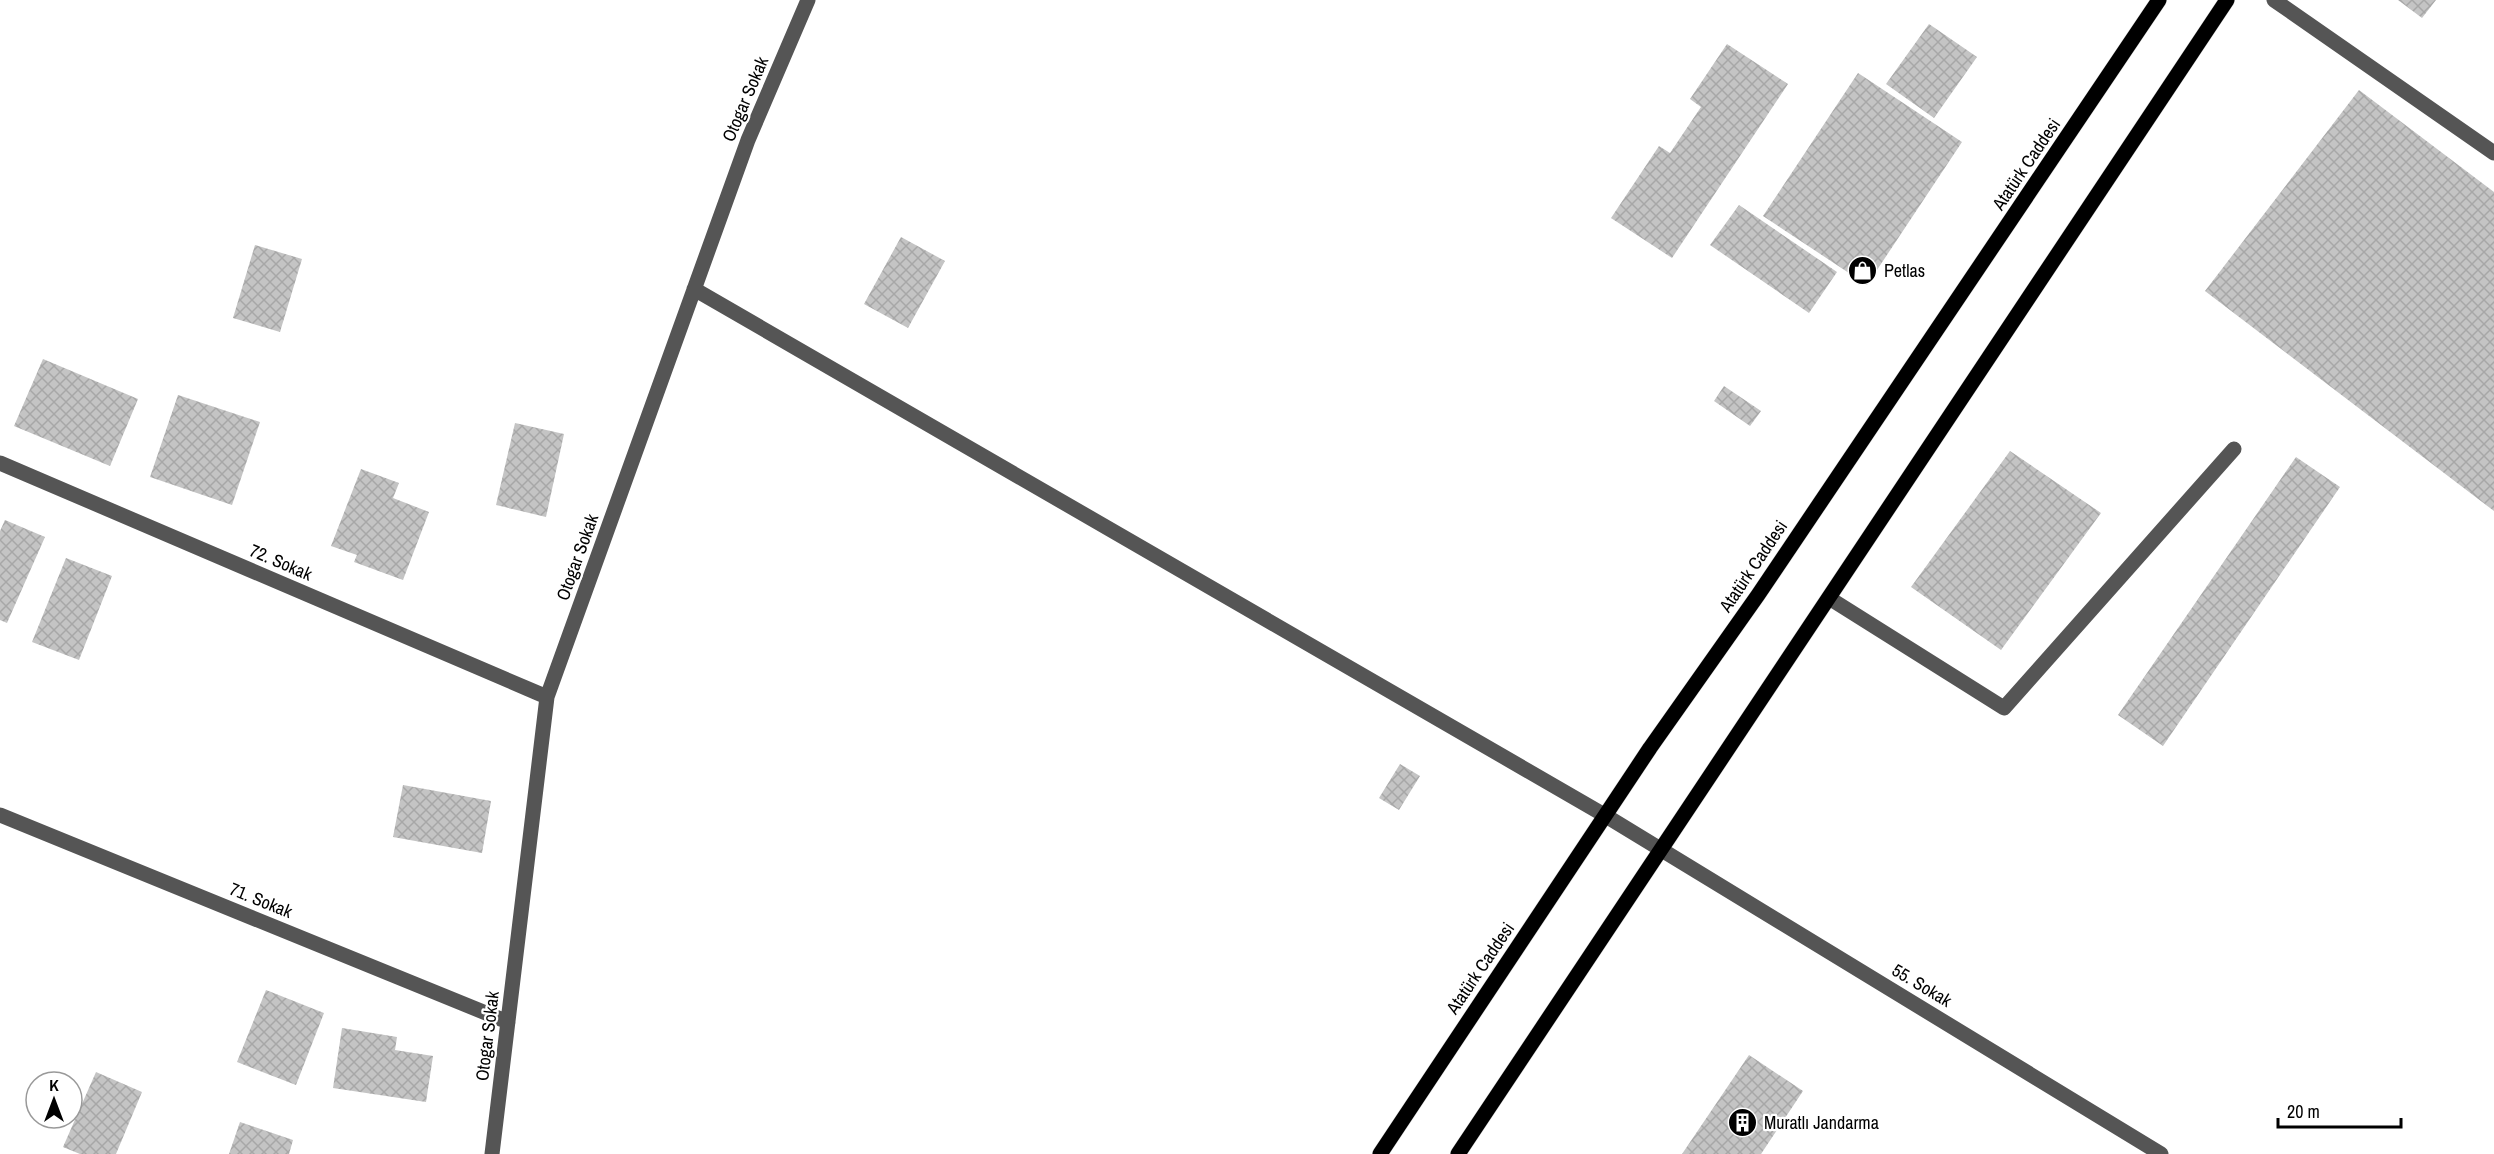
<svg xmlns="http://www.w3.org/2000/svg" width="2494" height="1154" font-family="'Archivo Narrow',sans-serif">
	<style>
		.building { fill: url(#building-cross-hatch) }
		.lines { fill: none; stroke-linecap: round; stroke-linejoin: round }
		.major-casing { stroke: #dbdbdb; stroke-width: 16 }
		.minor { stroke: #555; stroke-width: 15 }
		.major { stroke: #000; stroke-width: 15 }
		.labels { text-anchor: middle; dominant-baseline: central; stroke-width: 4.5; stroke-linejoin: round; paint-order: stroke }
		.street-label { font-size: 18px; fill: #000; stroke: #fff }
		.poi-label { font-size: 18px; fill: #000; stroke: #fff; text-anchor: start }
	</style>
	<defs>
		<pattern id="building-cross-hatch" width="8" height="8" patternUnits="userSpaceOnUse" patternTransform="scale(1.5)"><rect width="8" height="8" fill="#c4c4c4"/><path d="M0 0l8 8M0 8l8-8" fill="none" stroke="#a7a7a7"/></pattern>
	</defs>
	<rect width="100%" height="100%" fill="#fff"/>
	<path class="building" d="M2398 0H2436L2422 18Z
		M1929 24 1977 57 1934 118 1886 84Z
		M1727 44 1788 84 1672 258 1611 218 1659 146 1670 153 1701 107 1690 99Z
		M1858 73 1962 142 1867 285 1763 216Z
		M2359 90 2494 192V511L2205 291Z
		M1739 205 1837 272 1809 313 1710 245Z
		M901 237 945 261 908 328 864 304Z
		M255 245 302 259 280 332 233 318Z
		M43 359 138 399 110 466 14 426Z
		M1724 386 1761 411 1750 426 1714 401Z
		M178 395 260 422 232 505 150 477Z
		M515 423 564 434 546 517 496 505Z
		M2010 451 2101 513 2001 650 1911 587Z
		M2296 457 2340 487 2163 746 2118 715Z
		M361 469 399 483 393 498 429 512 403 580 354 562 357 555 331 546Z
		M5 520 45 537 7 623 0 620V531Z
		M66 558 112 576 79 660 32 642Z
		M1400 764 1420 776 1399 810 1379 798Z
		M403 785 491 801 482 853 393 837Z
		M266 990 324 1013 296 1085 237 1062Z
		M342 1028 397 1037 395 1050 433 1056 426 1102 333 1088Z
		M1749 1055 1803 1091 1761 1154H1682Z
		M96 1072 142 1092 116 1154H80L63 1147Z
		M240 1122 293 1140 289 1154H229Z"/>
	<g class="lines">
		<defs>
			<path id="major" d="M1380 1154 1650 748 1758 595 2159 0
				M1458 1154 2227 0"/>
		</defs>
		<use href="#major" class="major-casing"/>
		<path class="minor" d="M2274 0 2494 153
			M694 289 1606 816 2161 1154
			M0 463 547 697
			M1829 598 2004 708 2234 449
			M0 815 508 1022
			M492 1154 547 697 748 140 808 0"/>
		<use href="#major" class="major"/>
	</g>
	<defs>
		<symbol id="shop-disc" viewBox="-11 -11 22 22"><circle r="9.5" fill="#000" stroke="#fff"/><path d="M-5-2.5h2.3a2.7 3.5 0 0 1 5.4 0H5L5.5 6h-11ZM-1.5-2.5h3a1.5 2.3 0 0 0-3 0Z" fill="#fff"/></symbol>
		<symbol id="building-disc" viewBox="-11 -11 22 22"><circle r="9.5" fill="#000" stroke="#fff"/><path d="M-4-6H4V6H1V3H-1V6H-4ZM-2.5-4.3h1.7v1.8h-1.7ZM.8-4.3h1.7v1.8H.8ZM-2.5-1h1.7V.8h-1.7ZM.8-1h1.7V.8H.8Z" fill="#fff"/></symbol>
	</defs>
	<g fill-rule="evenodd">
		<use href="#shop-disc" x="1846" y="254" width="33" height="33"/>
		<use href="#building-disc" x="1726" y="1106" width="33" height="33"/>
	</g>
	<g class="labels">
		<g class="street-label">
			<text transform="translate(745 99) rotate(-67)">Otogar Sokak</text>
			<text transform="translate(2026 164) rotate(-56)">Atatürk Caddesi</text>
			<text transform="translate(577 557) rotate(-70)">Otogar Sokak</text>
			<text transform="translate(281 562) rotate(23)">72. Sokak</text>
			<text transform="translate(1753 566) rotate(-56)">Atatürk Caddesi</text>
			<text transform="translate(261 900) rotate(22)">71. Sokak</text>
			<text transform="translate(1480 968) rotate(-56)">Atatürk Caddesi</text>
			<text transform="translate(1922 985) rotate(31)">55. Sokak</text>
			<text transform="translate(487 1036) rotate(-83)">Otogar Sokak</text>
		</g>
		<g class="poi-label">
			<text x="1884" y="270">Petlas</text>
			<text x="1764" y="1122">Muratlı Jandarma</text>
		</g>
	</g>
	<g transform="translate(54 1100)"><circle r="28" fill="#ffffff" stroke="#999999" stroke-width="1.5"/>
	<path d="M0-4.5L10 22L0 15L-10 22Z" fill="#000000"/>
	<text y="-9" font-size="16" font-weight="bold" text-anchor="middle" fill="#000000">K</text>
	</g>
	<path d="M2278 1118v9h123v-9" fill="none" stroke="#000000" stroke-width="3"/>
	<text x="2287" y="1118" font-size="18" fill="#000000" stroke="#ffffff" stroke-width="4.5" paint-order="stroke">20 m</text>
</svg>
